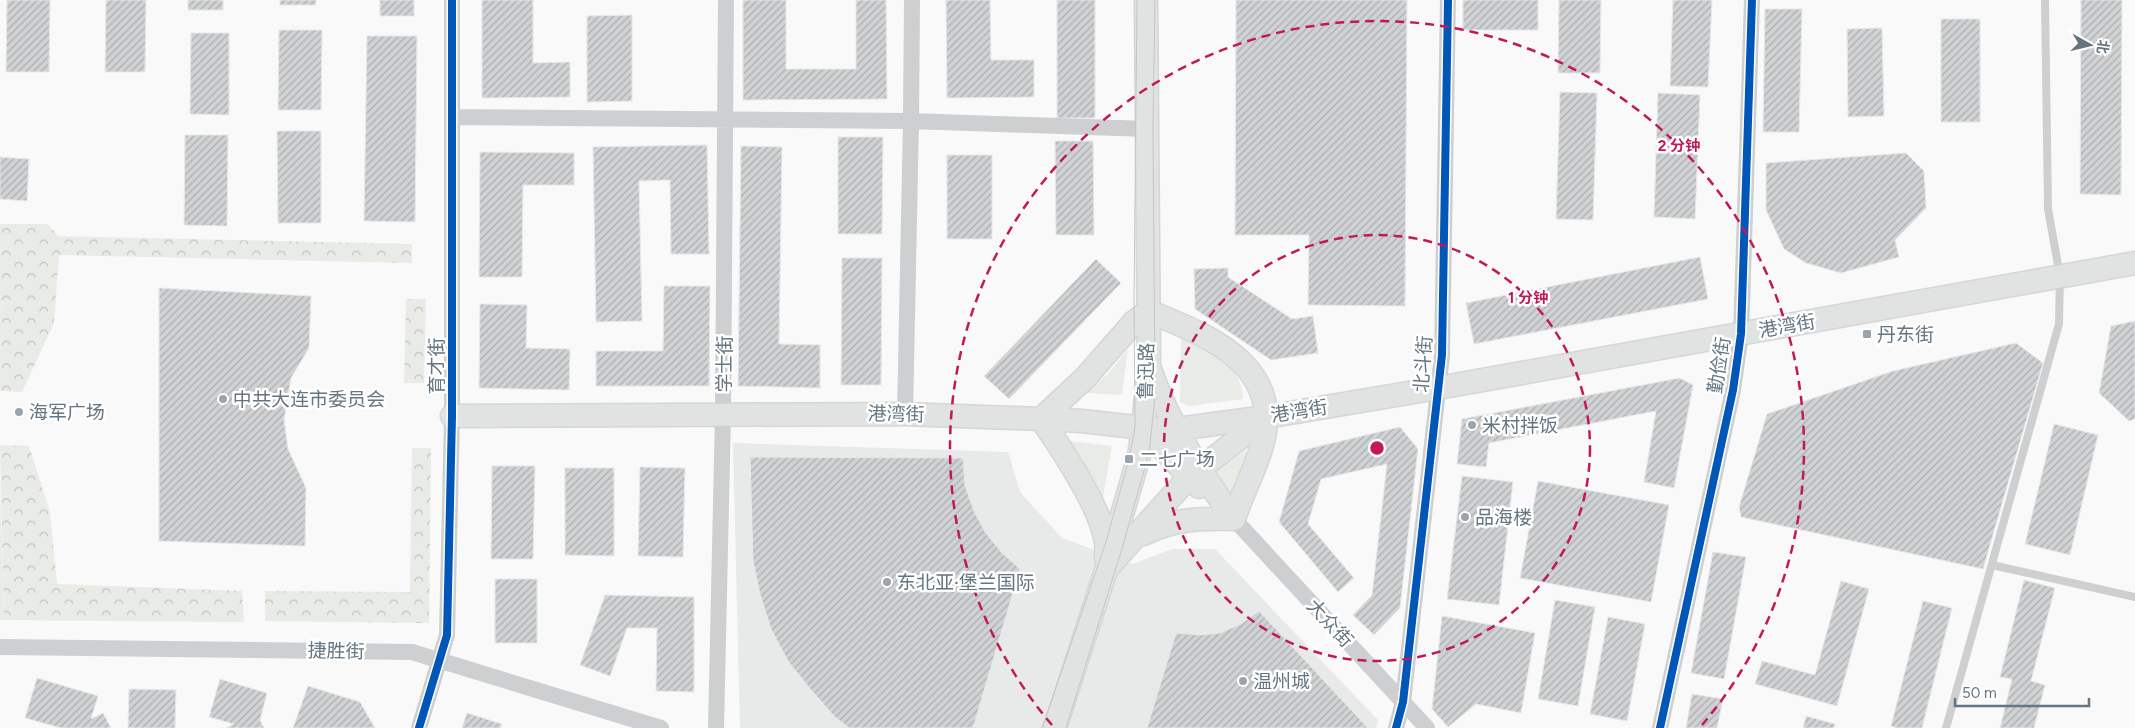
<svg xmlns="http://www.w3.org/2000/svg" width="2135" height="728" font-family="Figtree,'Noto Sans SC',sans-serif">
	<style>
		.built { fill: #e8e9e9 }
		.grass { fill: #e8ebe6 }
		.forest { fill: url(#forest-crowns) }
		.building { fill: url(#building-hatch); stroke: #e8e8e8 }
		.lines { fill: none; stroke-linecap: round; stroke-linejoin: round }
		.secondary-casing { stroke: #d5d6d7; stroke-width: 25 }
		.service { stroke: #cecfd0; stroke-width: 8 }
		.minor { stroke: #cecfd0; stroke-width: 16 }
		.secondary { stroke: #e1e2e2; stroke-width: 22 }
		.tram { stroke: #c3c5c6; stroke-width: 1 }
		.cycleway-casing { stroke: #fff; stroke-width: 11 }
		.cycleway { stroke: #0057b8; stroke-width: 8 }
		.ring { fill: none; stroke: #c2185b; stroke-width: 2.5; stroke-dasharray: 9 6 }
		.poi-dot { fill: #99a4ac; stroke: #fff; stroke-width: 2 }
		.labels { text-anchor: middle; dominant-baseline: central; stroke-width: 5; stroke-linejoin: round; paint-order: stroke }
		.street-label { font-size: 19px; fill: #657683; stroke: #fff }
		.poi-label { font-size: 19px; fill: #657683; stroke: #fff; text-anchor: start }
		.centre { fill: #c2185b; stroke: #fff; stroke-width: 2.5 }
		.ring-label { font-size: 15px; text-anchor: middle; font-weight: bold; fill: #c2185b; stroke: #fff; stroke-width: 5; stroke-linejoin: round; paint-order: stroke }
	</style>
	<defs>
		<pattern id="forest-crowns" width="20" height="18" patternUnits="userSpaceOnUse" patternTransform="scale(1.25)"><rect width="20" height="18" fill="#e8ebe6"/><path d="M2 6a3 3 0 1 1 6 0M12 15a3 3 0 1 1 6 0" fill="none" stroke="#c0c3c0"/></pattern>
		<pattern id="building-hatch" width="6" height="6" patternUnits="userSpaceOnUse" patternTransform="scale(1.25)"><rect width="6" height="6" fill="#d0d2d3"/><path d="M-1 1l2-2M0 6l6-6M5 7l2-2" fill="none" stroke="#acafb1"/></pattern>
	</defs>
	<rect width="100%" height="100%" fill="#f9f9f9"/>
	<path class="built" d="M733 443 1008 452 1020 492 1062 538 1133 564 1172 549H1215L1378 720 1376 728H740Z"/>
	<path class="grass" d="M0 224H1L2 391H0Z
		M1181 336C1208 348 1243 365 1243 399L1189 406 1180 402Z
		M1128 349 1122 394 1119 395 1086 393 1109 373Z
		M1070 441 1112 446 1101 508 1068 442Z
		M1245 451 1249 454 1232 495 1226 494 1211 474Z
		M0 479 4 620H0Z"/>
	<path class="forest" d="M1 224H48L58 236 412 244V263L59 255 54 323 22 392 2 391Z
		M406 299H426L424 383H404Z
		M0 445 29 446 50 512 57 584 242 591 244 622 4 620Z
		M412 448H431L429 623 265 621V591L410 592Z"/>
	<path class="building" d="M7 0H50L49 72H6Z
		M106 0H146L145 72H105Z
		M188 0H223V10H188Z
		M280 0H316V5H280Z
		M380 0H414V16H380Z
		M482 0H533V63L570 62V97L482 98Z
		M743 0H786V69H856V0H886L887 99 743 100Z
		M946 0H990L991 60H1034V97L947 98Z
		M1057 0H1095V118H1057Z
		M1236 0H1407L1405 306 1308 305 1309 235H1235Z
		M1463 0H1538V30H1463Z
		M1559 0H1601L1600 73H1558Z
		M1673 0H1712L1708 87 1670 86Z
		M2081 0H2122L2121 195 2080 194Z
		M1765 9H1802L1799 132H1763Z
		M632 15V101L587 102V16Z
		M1941 19H1980V122H1941Z
		M1882 28 1884 116 1848 117 1847 29Z
		M279 30H322L321 110H278Z
		M191 33H229V115L190 114Z
		M367 36H417L415 222 364 221Z
		M1560 92 1597 93 1593 220 1556 219Z
		M1658 93 1700 95 1695 219 1654 217Z
		M277 131H321V223H278Z
		M185 135H228L227 226 184 225Z
		M838 137H883L882 234H838Z
		M1055 141H1093L1094 235H1056Z
		M707 145 709 254H671L670 180 639 181 642 321 596 322 593 147Z
		M741 146 782 147 779 344 820 345V388L738 386Z
		M480 152 574 153V185H523L522 277H479Z
		M1906 153 1924 171 1926 208 1895 240 1899 257 1841 273 1806 263 1784 249 1766 210V163Z
		M947 155H992V239H947Z
		M0 157 29 159 27 201 0 199Z
		M1700 257 1708 299 1474 344 1466 303Z
		M842 258H882L881 385H841Z
		M1096 259 1121 283 1009 399 984 376Z
		M1228 268V277L1292 319 1313 316 1318 353 1271 360 1195 309 1194 269Z
		M664 286H710L709 386H596V351H663Z
		M159 288 311 296 309 348 291 378 284 420 288 449 306 488 305 546 159 541Z
		M480 304 527 305 526 348 570 349 569 390 479 388Z
		M2135 321V419L2129 421 2099 393 2111 326Z
		M2016 343 2043 363 1983 569 1741 517 1739 507 1767 414 1893 371Z
		M1680 378 1693 385 1674 488 1644 482 1656 411 1489 443 1486 467 1457 464 1462 419Z
		M2054 424 2098 435 2070 555 2025 544Z
		M1400 427 1418 449 1400 608 1374 635 1353 615 1372 595 1387 464 1321 479 1308 524 1354 578 1338 592 1279 522 1299 451Z
		M750 457 963 458 965 486 974 511 985 532 1002 553 1020 569 973 728H849L835 717 812 691 788 661 771 629 760 594 753 561Z
		M492 466H535L533 559H491Z
		M640 467 685 468 683 557 638 556Z
		M565 468H614V556L565 555Z
		M1462 476 1513 482 1499 605 1447 599Z
		M1538 481 1669 505 1651 602 1520 578Z
		M1713 552 1746 557 1724 679 1691 673Z
		M495 579H537V643H495Z
		M2024 580 2055 588 2031 681 2045 685 2034 728H2000L2012 679 2000 677Z
		M1841 581 1869 589 1837 706 1755 684 1762 661 1815 675Z
		M605 595 694 597V692L656 691 657 628H627L610 676 580 665Z
		M1555 600 1595 607 1578 706 1538 699Z
		M1923 601 1952 608 1922 728H1897L1891 726Z
		M1259 611 1368 728H1147L1176 633 1201 635 1220 633 1241 624Z
		M1442 616 1535 633 1521 713 1476 704 1448 727 1432 709Z
		M1608 617 1645 624 1627 721 1590 714Z
		M37 678 98 696 91 719 103 713 111 728H61L25 718Z
		M220 679 267 693 260 720 264 728H226L234 724 209 717Z
		M308 686 360 702 375 728H293Z
		M129 689 176 690 175 728H128Z
		M1692 694 1723 699 1717 728H1686Z
		M467 713 502 724 500 728H462Z
		M1806 716 1835 724 1834 728H1803Z"/>
	<g class="lines">
		<defs>
			<path id="secondary" d="M1150 369C1168 423 1201 473 1234 519
				M452 416 905 414 1041 419 1082 421 1153 429H1177L1266 417 1438 388 2135 263
				M1041 419 1085 378 1134 322 1148 311C1201 333 1276 360 1265 432 1260 462 1243 490 1234 519
				M1041 419C1061 448 1102 509 1106 543 1107 548 1106 553 1106 558
				M1143 428 1199 487
				M1144 534C1173 519 1201 518 1234 519
				M1110 565 1189 477 1266 418
				M1055 728 1106 570 1139 456 1143 428 1149 364 1146 0"/>
		</defs>
		<use href="#secondary" class="secondary-casing"/>
		<path class="service" d="M1992 565 2135 597
			M1946 728 2059 324 2060 276 2048 209 2045 0"/>
		<path class="minor" d="M452 117 911 121 1146 129
			M905 414 911 121 912 0
			M1234 519 1427 728
			M0 647 412 652 661 728
			M419 728 447 635 452 416V0
			M716 728 723 414 726 0
			M1396 728 1403 702 1442 355 1448 0
			M1660 728 1733 390 1741 334 1752 0"/>
		<use href="#secondary" class="secondary"/>
		<path class="tram" d="M1042 728 1106 542 1129 459 1135 428 1134 302 1137 0
			M1066 728 1121 552 1149 453 1155 397 1153 126 1155 0"/>
		<defs>
			<path id="cycleway" d="M419 728 447 635 452 416V0
				M1396 728 1403 702 1442 355 1448 0
				M1660 728 1733 390 1741 334 1752 0"/>
		</defs>
		<use href="#cycleway" class="cycleway-casing"/>
		<use href="#cycleway" class="cycleway"/>
	</g>
	<g class="ring">
		<circle cx="1377" cy="448" r="213"/>
		<path d="M1052 725A427 427 0 1 1 1702 725"/>
	</g>
	<g class="poi-dot">
		<rect x="1862" y="329" width="10" height="10" rx="2.5"/>
		<circle cx="223" cy="399" r="5"/>
		<circle cx="19" cy="412" r="5"/>
		<circle cx="1472" cy="425" r="5"/>
		<rect x="1124" y="454" width="10" height="10" rx="2.5"/>
		<circle cx="1465" cy="517" r="5"/>
		<circle cx="887" cy="582" r="5"/>
		<circle cx="1243" cy="681" r="5"/>
	</g>
	<g class="labels">
		<g class="street-label">
			<text transform="translate(1787 326) rotate(-10)">港湾街</text>
			<text transform="translate(724 364) rotate(-90)">学士街</text>
			<text transform="translate(1423 364) rotate(-86)">北斗街</text>
			<text transform="translate(1719 365) rotate(-81)">勤俭街</text>
			<text transform="translate(436 366) rotate(-90)">育才街</text>
			<text transform="translate(1146 371) rotate(-88)">鲁迅路</text>
			<text transform="translate(1299 411) rotate(-9)">港湾街</text>
			<text transform="translate(896 414) rotate(1)">港湾街</text>
			<text transform="translate(1330 623) rotate(47)">大众街</text>
			<text transform="translate(336 651) rotate(1)">捷胜街</text>
		</g>
		<g class="poi-label">
			<text x="1877" y="334">丹东街</text>
			<text x="233" y="399">中共大连市委员会</text>
			<text x="29" y="412">海军广场</text>
			<text x="1482" y="425">米村拌饭</text>
			<text x="1139" y="459">二七广场</text>
			<text x="1475" y="517">品海楼</text>
			<text x="897" y="582">东北亚·堡兰国际</text>
			<text x="1253" y="681">温州城</text>
		</g>
	</g>
	<circle cx="1377" cy="448" r="8" class="centre"/>
	<g class="ring-label">
		<text x="1679" y="151">2 分钟</text>
		<text x="1528" y="303">1 分钟</text>
	</g>
	<g transform="translate(2090 45) rotate(98)" stroke="#ffffff" stroke-width="4" paint-order="stroke">
	<path d="M0-4L9 19L0 12L-9 19Z" fill="#657683"/>
	<text y="-8" font-size="14" font-weight="bold" text-anchor="middle" fill="#657683">北</text>
	</g>
	<path d="M1955 698v8h134v-8" fill="none" stroke="#657683" stroke-width="2.5"/>
	<text x="1962" y="698" font-size="15" fill="#657683" stroke="#ffffff" stroke-width="4" paint-order="stroke">50 m</text>
</svg>
